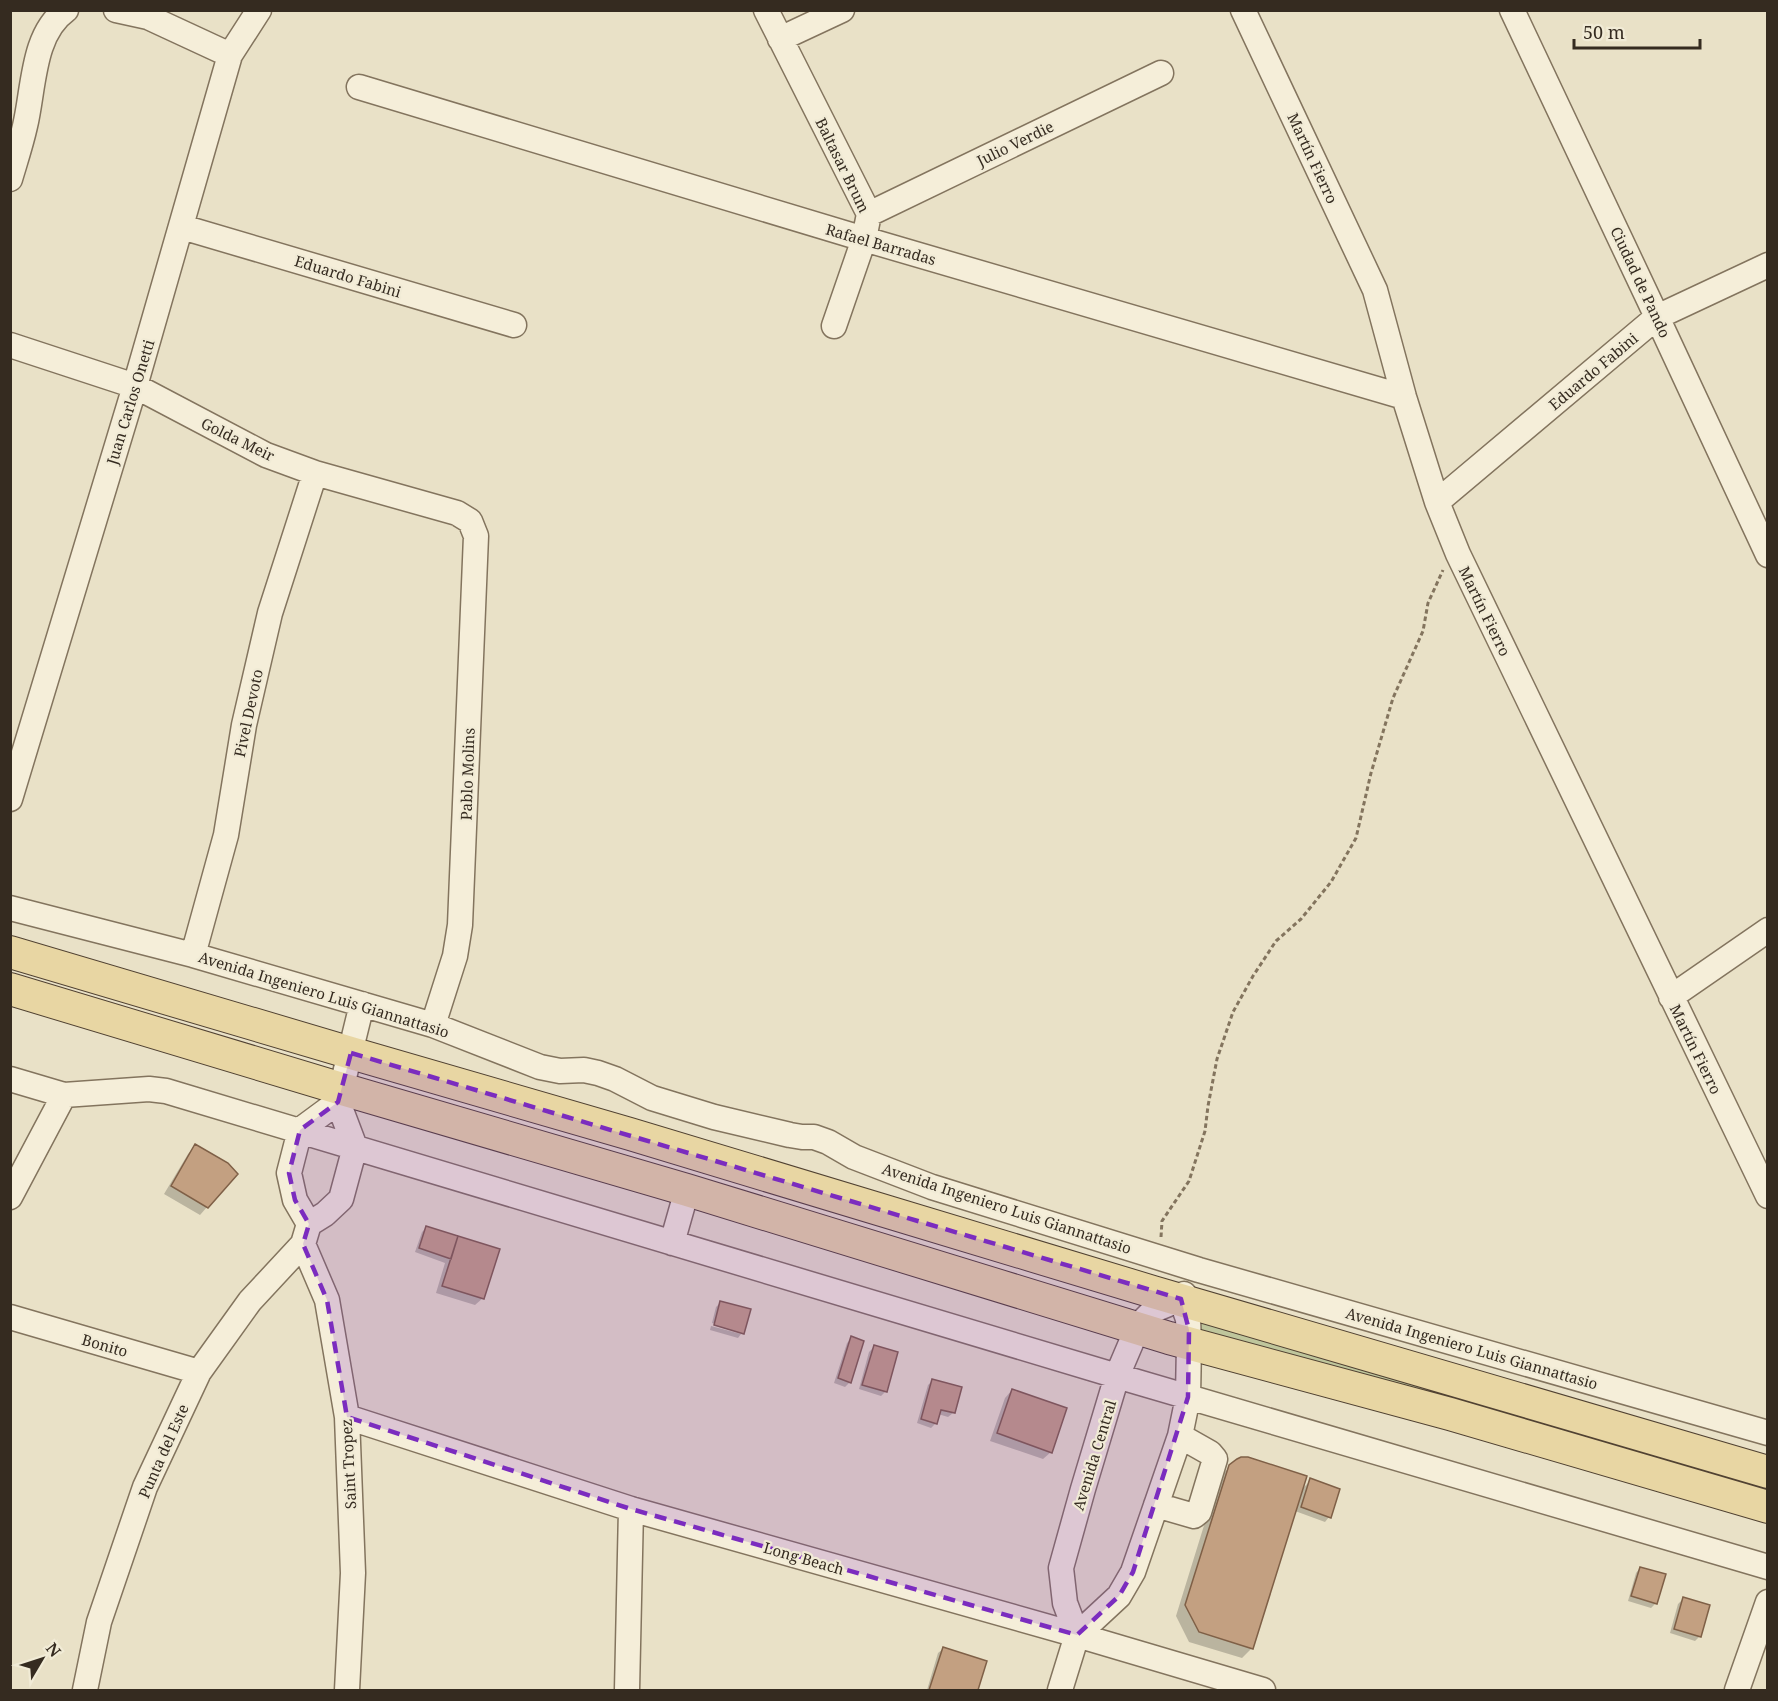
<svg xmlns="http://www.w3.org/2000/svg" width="1778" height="1701" font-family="'Noto Serif',serif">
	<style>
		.green { fill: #bfc69c }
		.shadow { fill: #0003 }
		.building { fill: #c3a081; stroke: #7f6047; stroke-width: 1.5 }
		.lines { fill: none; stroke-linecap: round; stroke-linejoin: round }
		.minor-casing { stroke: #83745e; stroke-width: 27 }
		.major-casing { stroke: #514232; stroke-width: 34 }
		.path { stroke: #83745e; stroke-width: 3; stroke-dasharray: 4.5 3; stroke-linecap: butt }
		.minor { stroke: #f5eed9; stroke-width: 24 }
		.major { stroke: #e8d6a3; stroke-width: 32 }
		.marked { fill: #7b2cbf; fill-opacity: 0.2; stroke: #7b2cbf; stroke-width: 4.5; stroke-dasharray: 12 8; stroke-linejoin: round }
		.labels { text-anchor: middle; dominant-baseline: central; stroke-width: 4.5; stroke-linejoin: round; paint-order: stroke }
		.street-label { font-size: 15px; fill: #352b20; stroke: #f1ebd6 }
	</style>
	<rect width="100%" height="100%" fill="#e9e1c7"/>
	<path class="green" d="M1190 1316 1767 1482V1498L1191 1330Z"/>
	<path class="shadow" d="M195 1146 207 1207 200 1215 164 1194 188 1154Z
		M427 1227 483 1298 475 1305 436 1293 445 1263 415 1252 422 1232Z
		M721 1302 749 1310 742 1334V1331L712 1323 716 1307Z
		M711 1326 741 1334 738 1338 710 1330Z
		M852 1338 850 1382 845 1387 834 1383 847 1343Z
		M874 1347 886 1391 881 1396 859 1389 869 1352Z
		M933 1380 960 1388 953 1413 948 1417 938 1414 936 1423 931 1428 917 1423 928 1385Z
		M1012 1390 1051 1452 1043 1459 990 1441 1005 1398Z
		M1230 1467 1302 1489 1311 1480 1329 1517 1325 1522 1295 1511 1252 1648 1242 1658 1189 1642 1176 1616 1219 1477Z
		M1640 1568 1656 1603 1651 1608 1628 1601 1636 1573Z
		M1683 1599 1700 1636 1695 1641 1670 1633 1678 1604Z
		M943 1649 986 1662 977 1690H927L938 1653Z"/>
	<path class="building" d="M195 1144 228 1163 238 1174 208 1208 171 1186Z
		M426 1226 458 1236 451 1259 419 1248Z
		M458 1236 500 1249 484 1299 442 1286Z
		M720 1301 751 1309 744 1334 714 1325Z
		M851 1336 864 1341 851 1383 838 1378Z
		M874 1345 898 1352 887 1392 862 1385Z
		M932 1379 962 1387 955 1413 941 1410 937 1424 921 1419Z
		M1012 1389 1067 1408 1052 1453 997 1433Z
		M1241 1457H1248L1307 1476 1253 1649 1199 1632 1185 1605 1229 1465 1237 1459Z
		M1310 1478 1340 1489 1331 1518 1301 1507Z
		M1640 1567 1666 1574 1657 1604 1631 1596Z
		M1683 1597 1710 1605 1701 1637 1674 1629Z
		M943 1647 987 1661 978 1690H929Z"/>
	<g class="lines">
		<defs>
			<path id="minor" d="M116 10 148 17 230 55
				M766 10 869 214 864 239 834 326
				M1243 10 1375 290 1404 397 1437 502 1458 554 1768 1196
				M1512 10 1657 317 1768 555
				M780 39 842 10
				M359 87 864 239 1404 397
				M10 179C15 162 21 144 25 126 34 89 32 34 66 10
				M869 214 1161 73
				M182 227 514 325
				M10 345 135 386 266 455 315 473 457 513 470 521 476 536 460 925 455 956 433 1025
				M1437 502 1657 317 1768 265
				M10 799 135 386 230 55 259 10
				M10 908 193 955 433 1025 540 1067 560 1071 584 1070 598 1073 615 1079 652 1098 714 1117 790 1135 802 1137H814L828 1142 854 1157 932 1187 1199 1270 1768 1433
				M193 955 226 835 244 725 270 613 315 473
				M1671 997 1768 930
				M10 1079 64 1095 149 1089 166 1091 1117 1376 1768 1567
				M10 1197 64 1095
				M309 1224 325 1214 341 1199 355 1147 338 1102 362 1004
				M672 1243 687 1190
				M303 1244 327 1300 347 1417 353 1573 347 1690
				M10 1317 199 1372
				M347 1417 631 1509 1077 1635 1263 1690
				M1156 1505 1194 1516 1199 1512 1215 1459 1210 1453 1180 1436
				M1077 1635 1065 1603 1061 1568 1083 1489 1117 1376 1137 1329 1144 1320 1154 1310 1181 1299 1184 1294
				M85 1690 99 1622 145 1487 199 1372 250 1301 303 1244 309 1224 295 1200 289 1173 300 1130 338 1102
				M627 1690 631 1509
				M1060 1690 1077 1635 1119 1596 1133 1572 1180 1436 1188 1397 1189 1344 1188 1319 1181 1299
				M1737 1690 1768 1602"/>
			<path id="major" d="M10 952 351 1053 630 1134 1153 1292 1768 1472
				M10 989 342 1089 687 1190 1169 1338 1450 1414 1768 1507"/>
		</defs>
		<use href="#minor" class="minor-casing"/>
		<use href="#major" class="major-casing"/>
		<path class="path" d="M1161 1237 1162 1221 1189 1181 1205 1131 1208 1106 1217 1059 1233 1012 1253 976 1276 941 1301 919 1331 882 1356 838 1371 773 1393 698 1423 631 1428 603 1443 570"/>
		<use href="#minor" class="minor"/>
		<use href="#major" class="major"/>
	</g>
	<path class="marked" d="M351 1053 1181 1299 1189 1330 1188 1397 1133 1572 1119 1596 1077 1635 631 1509 347 1417 327 1300 303 1244 309 1224 295 1200 289 1173 300 1130 338 1102Z"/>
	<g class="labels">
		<g class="street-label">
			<text transform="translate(1015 143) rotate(-26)">Julio Verdie</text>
			<text transform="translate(1313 158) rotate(65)">Martín Fierro</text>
			<text transform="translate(843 165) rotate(64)">Baltasar Brum</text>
			<text transform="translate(881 244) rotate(16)">Rafael Barradas</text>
			<text transform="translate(348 276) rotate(17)">Eduardo Fabini</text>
			<text transform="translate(1641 282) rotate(65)">Ciudad de Pando</text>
			<text transform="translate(1593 371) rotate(-40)">Eduardo Fabini</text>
			<text transform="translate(130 402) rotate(-73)">Juan Carlos Onetti</text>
			<text transform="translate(238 439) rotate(26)">Golda Meir</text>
			<text transform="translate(1485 611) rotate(64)">Martín Fierro</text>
			<text transform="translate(248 713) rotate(-78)">Pivel Devoto</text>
			<text transform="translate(467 774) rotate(-88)">Pablo Molins</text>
			<text transform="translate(324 994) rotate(17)">Avenida Ingeniero Luis Giannattasio</text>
			<text transform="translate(1696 1049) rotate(64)">Martín Fierro</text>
			<text transform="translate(1007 1208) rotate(18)">Avenida Ingeniero Luis Giannattasio</text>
			<text transform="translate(105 1345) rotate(16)">Bonito</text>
			<text transform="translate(1472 1348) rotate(16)">Avenida Ingeniero Luis Giannattasio</text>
			<text transform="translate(163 1451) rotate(-66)">Punta del Este</text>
			<text transform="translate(1094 1455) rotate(-73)">Avenida Central</text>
			<text transform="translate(348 1464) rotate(-93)">Saint Tropez</text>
			<text transform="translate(804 1558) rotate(16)">Long Beach</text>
		</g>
	</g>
	<rect width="1778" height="1701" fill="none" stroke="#352b20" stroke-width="24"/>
	<g transform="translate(42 1659) rotate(51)" stroke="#f1ebd6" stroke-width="4.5" paint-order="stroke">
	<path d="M0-4.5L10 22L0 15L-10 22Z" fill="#352b20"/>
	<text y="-9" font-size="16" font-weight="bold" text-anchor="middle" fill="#352b20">N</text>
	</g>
	<path d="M1574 39v9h126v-9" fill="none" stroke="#352b20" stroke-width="3"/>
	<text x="1583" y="39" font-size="18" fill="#352b20" stroke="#f1ebd6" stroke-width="4.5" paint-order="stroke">50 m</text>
</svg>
